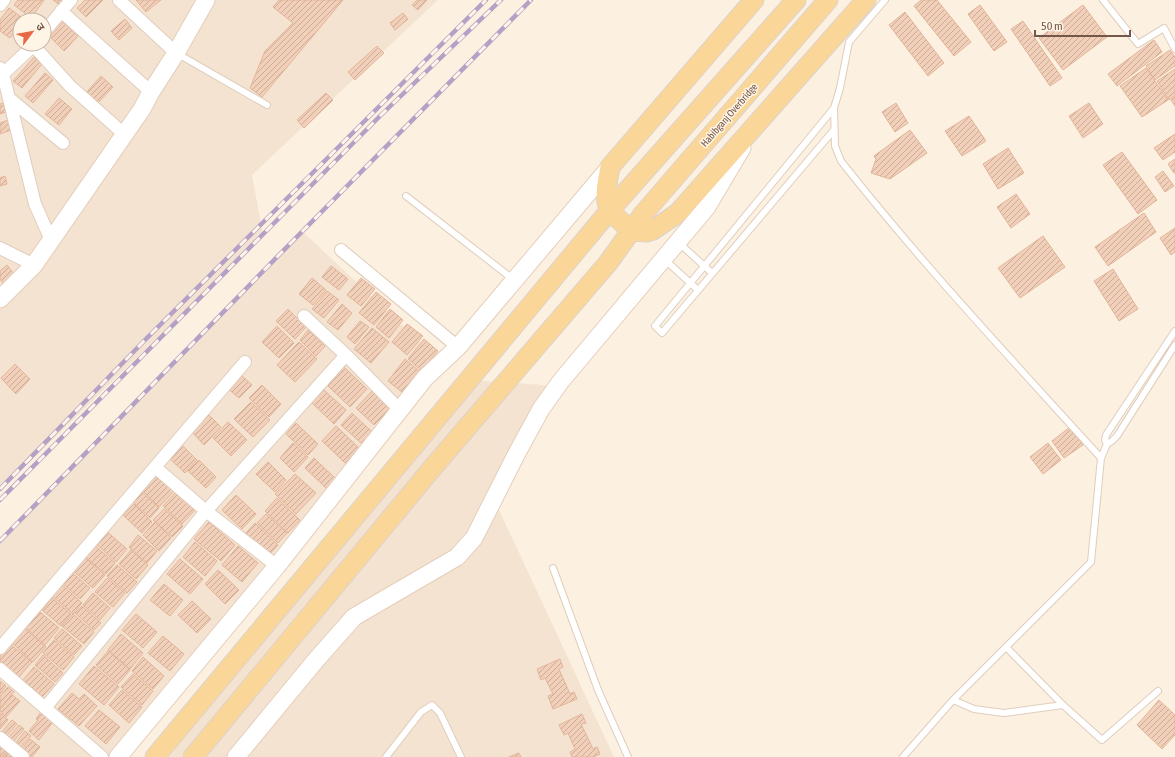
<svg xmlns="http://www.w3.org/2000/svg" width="1175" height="757" font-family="'Asap Condensed','Noto Sans Devanagari',sans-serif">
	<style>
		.residential { fill: #f4e3d0; fill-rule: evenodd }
		.building { fill: url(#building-hatch); stroke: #e4b599 }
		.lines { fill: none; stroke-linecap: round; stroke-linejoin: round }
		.lane-casing { stroke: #e0cdbd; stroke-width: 8 }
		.street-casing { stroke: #e0cdbd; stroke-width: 14 }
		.secondary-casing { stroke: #e5cebb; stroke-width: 19 }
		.primary-casing { stroke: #dbd3cf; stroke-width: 21 }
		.lane { stroke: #fff; stroke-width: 6 }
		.street { stroke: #fff; stroke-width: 12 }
		.secondary { stroke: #fff; stroke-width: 17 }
		.primary { stroke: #fbd699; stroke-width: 19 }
		.rail-casing { stroke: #b4a1c5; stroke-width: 4.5 }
		.rail { stroke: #fff5e7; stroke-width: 3; stroke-dasharray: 9; stroke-linecap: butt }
		.labels { text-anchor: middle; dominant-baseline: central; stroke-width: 3; stroke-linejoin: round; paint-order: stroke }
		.street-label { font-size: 10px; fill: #735748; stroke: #fff5e7 }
	</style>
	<defs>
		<pattern id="building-hatch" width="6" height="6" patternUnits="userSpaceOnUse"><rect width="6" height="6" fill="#f1cfb9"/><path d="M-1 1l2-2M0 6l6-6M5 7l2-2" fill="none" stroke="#c8ab98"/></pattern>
	</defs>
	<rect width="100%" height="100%" fill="#fcf1e1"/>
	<path class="residential" d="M0 0H438L252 175 263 234 0 491ZM20 20H44V44H20Z
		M302 231 444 364 118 757H0V539Z
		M470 380 557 386 494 499 614 757H169Z"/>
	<path class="building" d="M18 0H44L31 18 14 5Z
		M53 0H66L61 6Z
		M85 0H103L86 17 77 8Z
		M136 0H161L146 12Z
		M279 0H343L262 97 250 88 265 51 293 23 273 7Z
		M417 0H427L418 10 412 5Z
		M921 0H937L971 42 954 56 914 6Z
		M980 5 1007 42 994 51 968 14Z
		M1083 5 1107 37 1063 70 1039 38Z
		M9 8 24 19 20 20V25L10 38 0 31V20Z
		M905 12 944 63 928 76 889 25Z
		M403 13 408 19 395 30 390 23Z
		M125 19 132 28 119 40 111 31Z
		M1023 21 1062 78 1050 86 1011 29Z
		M63 22 78 36 64 51 50 37Z
		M1154 40 1162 52 1117 86 1108 74Z
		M377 46 384 53 355 80 348 72Z
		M1170 50 1175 57V66L1155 80 1146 66Z
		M34 57 42 64 22 88 13 81Z
		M1146 68 1168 100 1142 117 1120 86Z
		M1175 69V96L1169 100 1157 81Z
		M45 73 53 80 33 103 25 96Z
		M101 76 113 87 96 105 85 94Z
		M326 93 333 100 304 128 297 120Z
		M1175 97V106L1171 100Z
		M59 98 72 109 59 125 45 114Z
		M3 103 6 112 0 114V104Z
		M896 103 908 123 895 132 882 112Z
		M1089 103 1103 124 1083 138 1069 116Z
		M969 116 986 141 962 156 945 131Z
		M11 119 14 129 0 134V123Z
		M910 130 927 153 890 179 871 173 876 159 874 156Z
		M1175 134V152L1163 160 1154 148Z
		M1008 148 1024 173 998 189 983 164Z
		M1122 152 1157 200 1138 214 1103 165Z
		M1175 159V173H1174L1168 164Z
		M1163 171 1174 186 1165 192 1155 177Z
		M5 176 7 184 0 186V178Z
		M1016 194 1030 214 1011 228 997 207Z
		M1144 213 1156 232 1108 266 1095 247Z
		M1175 228V252L1171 255 1160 238Z
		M1043 236 1065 267 1020 298 998 268Z
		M7 265 14 274 3 283 0 279V271Z
		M331 266 348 279 339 290 322 277Z
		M1113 269 1138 309 1119 321 1094 281Z
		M312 278 326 290 313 305 299 294Z
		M361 278 375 289 361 306 347 295Z
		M327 291 339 300 324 318 312 309Z
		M376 292 391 304 374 325 359 313Z
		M342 304 352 313 338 330 327 322Z
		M288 309 306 327 295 339 276 321Z
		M390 309 403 320 389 338 376 327Z
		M360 321 369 327 355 344 347 337Z
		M407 324 423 336 407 355 392 342Z
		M277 326 294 343 279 358 262 342Z
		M372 328 389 342 371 363 354 349Z
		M308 330 325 346 316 356 300 340Z
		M424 339 438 351 422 371 408 359Z
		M299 342 317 359 295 382 277 365Z
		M405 359 419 371 402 392 388 381Z
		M15 364 30 379 16 394 1 378Z
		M344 367 367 389 350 407 327 385Z
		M240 374 252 385 239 398 227 388Z
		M262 385 281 404 269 417 249 398Z
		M323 389 346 410 334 424 311 402Z
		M373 390 392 407 374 425 356 408Z
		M251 402 270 420 253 437 234 419Z
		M352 413 372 432 361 443 341 425Z
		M209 415 221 427 204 445 192 432Z
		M228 422 247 440 231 456 213 438Z
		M296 423 318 444 308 455 286 434Z
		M336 426 359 448 345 463 322 441Z
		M1070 427 1083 445 1064 458 1052 441Z
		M293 443 308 457 294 472 280 458Z
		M1048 443 1061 460 1043 474 1030 457Z
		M182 445 197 460 185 473 169 458Z
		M314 458 337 480 328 490 305 468Z
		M199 460 216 477 206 488 188 471Z
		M268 462 286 480 275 492 256 474Z
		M295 474 316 493 296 514 275 494Z
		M156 475 174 491 159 507 142 490Z
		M142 492 159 508 150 518 133 502Z
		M176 492 195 510 182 524 163 506Z
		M236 495 256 514 242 529 222 510Z
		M277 498 300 520 288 533 265 511Z
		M134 504 152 522 142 533 123 515Z
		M164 509 183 526 172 537 153 520Z
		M266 514 287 533 278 543 257 523Z
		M155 522 171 538 159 551 143 535Z
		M209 522 235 545 221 561 194 539Z
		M255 523 278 545 268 556 245 534Z
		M105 530 127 549 116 562 94 542Z
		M138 535 157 551 147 563 129 547Z
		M195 542 217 561 205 576 183 557Z
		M94 545 115 563 106 574 84 556Z
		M238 546 258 563 242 582 222 565Z
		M131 550 148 565 136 579 119 564Z
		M82 555 105 575 93 588 71 569Z
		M180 559 203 579 190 594 167 574Z
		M117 565 137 582 127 593 107 576Z
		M69 570 90 588 80 599 60 581Z
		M218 570 239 590 225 604 205 584Z
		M107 578 125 593 113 607 95 592Z
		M61 584 82 603 73 614 51 595Z
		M164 584 183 600 170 616 150 600Z
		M93 593 110 608 100 620 83 605Z
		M52 598 71 614 61 626 42 610Z
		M192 601 211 619 197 633 178 615Z
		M82 606 101 623 94 630 75 613Z
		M40 612 59 628 45 645 26 628Z
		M73 614 94 632 84 644 62 626Z
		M136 614 157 632 143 648 122 630Z
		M23 627 46 647 33 662 11 642Z
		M62 629 82 646 74 655 54 638Z
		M121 634 143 653 130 669 108 650Z
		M163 636 184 654 170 671 148 653Z
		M54 640 74 657 63 670 43 653Z
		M10 644 32 662 19 677 0 661V655Z
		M108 651 130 670 118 684 96 665Z
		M43 655 63 673 55 682 35 665Z
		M143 657 164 676 153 689 132 671Z
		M560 659 563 667 559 669 570 694 574 692 577 699 553 709 548 696 553 694 545 678 541 680 537 669Z
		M94 666 119 687 104 705 79 684Z
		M34 667 54 684 42 697 23 680Z
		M133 674 153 691 142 705 121 687Z
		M0 681 6 686 0 694Z
		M8 687 14 692 0 708V696Z
		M122 690 142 707 129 723 109 705Z
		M72 693 79 699 84 694 97 706 79 726 58 709Z
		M12 695 20 701 6 717 0 711V709Z
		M1159 700 1175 715V735L1162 749 1137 725Z
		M99 710 120 727 106 744 85 726Z
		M41 712 53 722 39 740 29 731 38 720 36 719Z
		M0 713 8 720 0 729Z
		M582 714 586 723 581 724 593 749 597 747 600 754 593 757H572L570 752 575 749 568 733 564 735 559 725Z
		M12 720 17 724 5 738 0 734Z
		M19 725 24 729 13 742 8 738Z
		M25 731 31 736 20 748 15 744Z
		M30 739 40 747 32 757H27L20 751Z
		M0 740 10 748 2 757H0Z
		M9 750 15 754 12 757H3Z
		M519 753 521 757H509Z"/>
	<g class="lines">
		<defs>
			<path id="lane" d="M885 0 849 42 840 88 834 108 835 146 841 161C922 264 1013 361 1101 458
				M1103 0 1138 44 1164 28 1175 49
				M178 54 267 105
				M833 131 662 333 655 326 834 108
				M406 196 514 280
				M679 243 712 273
				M664 259 698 290
				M1107 444 1105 440 1106 435 1175 331
				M553 568 598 690 628 757
				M1006 647 1063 705 1102 740 1158 691
				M953 700 974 709 1004 713 1063 705
				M386 757 421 712 432 705 440 713 461 757
				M903 757 953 700 1091 562 1101 458 1107 444 1112 441 1117 436 1175 345"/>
			<path id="street" d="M119 0 176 53
				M0 5 4 0
				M61 11 151 92
				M44 32 71 0
				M33 45 70 86 124 134
				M0 68 3 74 35 204 51 240
				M3 74 35 44
				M9 98 63 143
				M0 248 34 265
				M341 250 458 347
				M304 316 346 355 401 411
				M155 467 206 511 277 566
				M0 648 245 362
				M0 669 102 757
				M45 708 206 511 346 355
				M0 738 23 757"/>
			<path id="secondary" d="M0 299 34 265 142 109 151 92 176 53 206 0
				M118 757 277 566 425 378 458 347 610 167
				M236 757 316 660 354 617 457 557 474 538 517 453 541 409 561 381 707 207 742 148"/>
			<path id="primary" d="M754 0 610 167C608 180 602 200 611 211 617 219 625 225 632 231L647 232 653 230 678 213 866 0
				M155 757 610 210 796 0
				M193 757 434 466 608 263 644 213 828 0"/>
		</defs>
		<use href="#lane" class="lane-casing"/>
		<use href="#street" class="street-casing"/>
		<use href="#secondary" class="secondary-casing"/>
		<use href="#primary" class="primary-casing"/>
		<use href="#lane" class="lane"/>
		<use href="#street" class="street"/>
		<use href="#secondary" class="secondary"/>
		<use href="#primary" class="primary"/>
		<defs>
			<path id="rail" d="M0 489 145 340 486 0
				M0 500 380 116 501 0
				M0 541 276 258 531 0"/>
		</defs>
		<use href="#rail" class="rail-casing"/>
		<use href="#rail" class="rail"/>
	</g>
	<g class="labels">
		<g class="street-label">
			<text transform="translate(729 115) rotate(-49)">Habibganj Overbridge</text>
		</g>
	</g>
	<g transform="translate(32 32) rotate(58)"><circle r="19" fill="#fff5e7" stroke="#c7b6a7"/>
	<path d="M0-3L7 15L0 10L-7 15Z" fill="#e76846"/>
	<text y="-6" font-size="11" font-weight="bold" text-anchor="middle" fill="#735748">उ</text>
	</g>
	<path d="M1035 30v6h95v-6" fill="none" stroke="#735748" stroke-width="2"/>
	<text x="1041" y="30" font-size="12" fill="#735748" stroke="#fff5e7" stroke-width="3" paint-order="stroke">50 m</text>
</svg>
